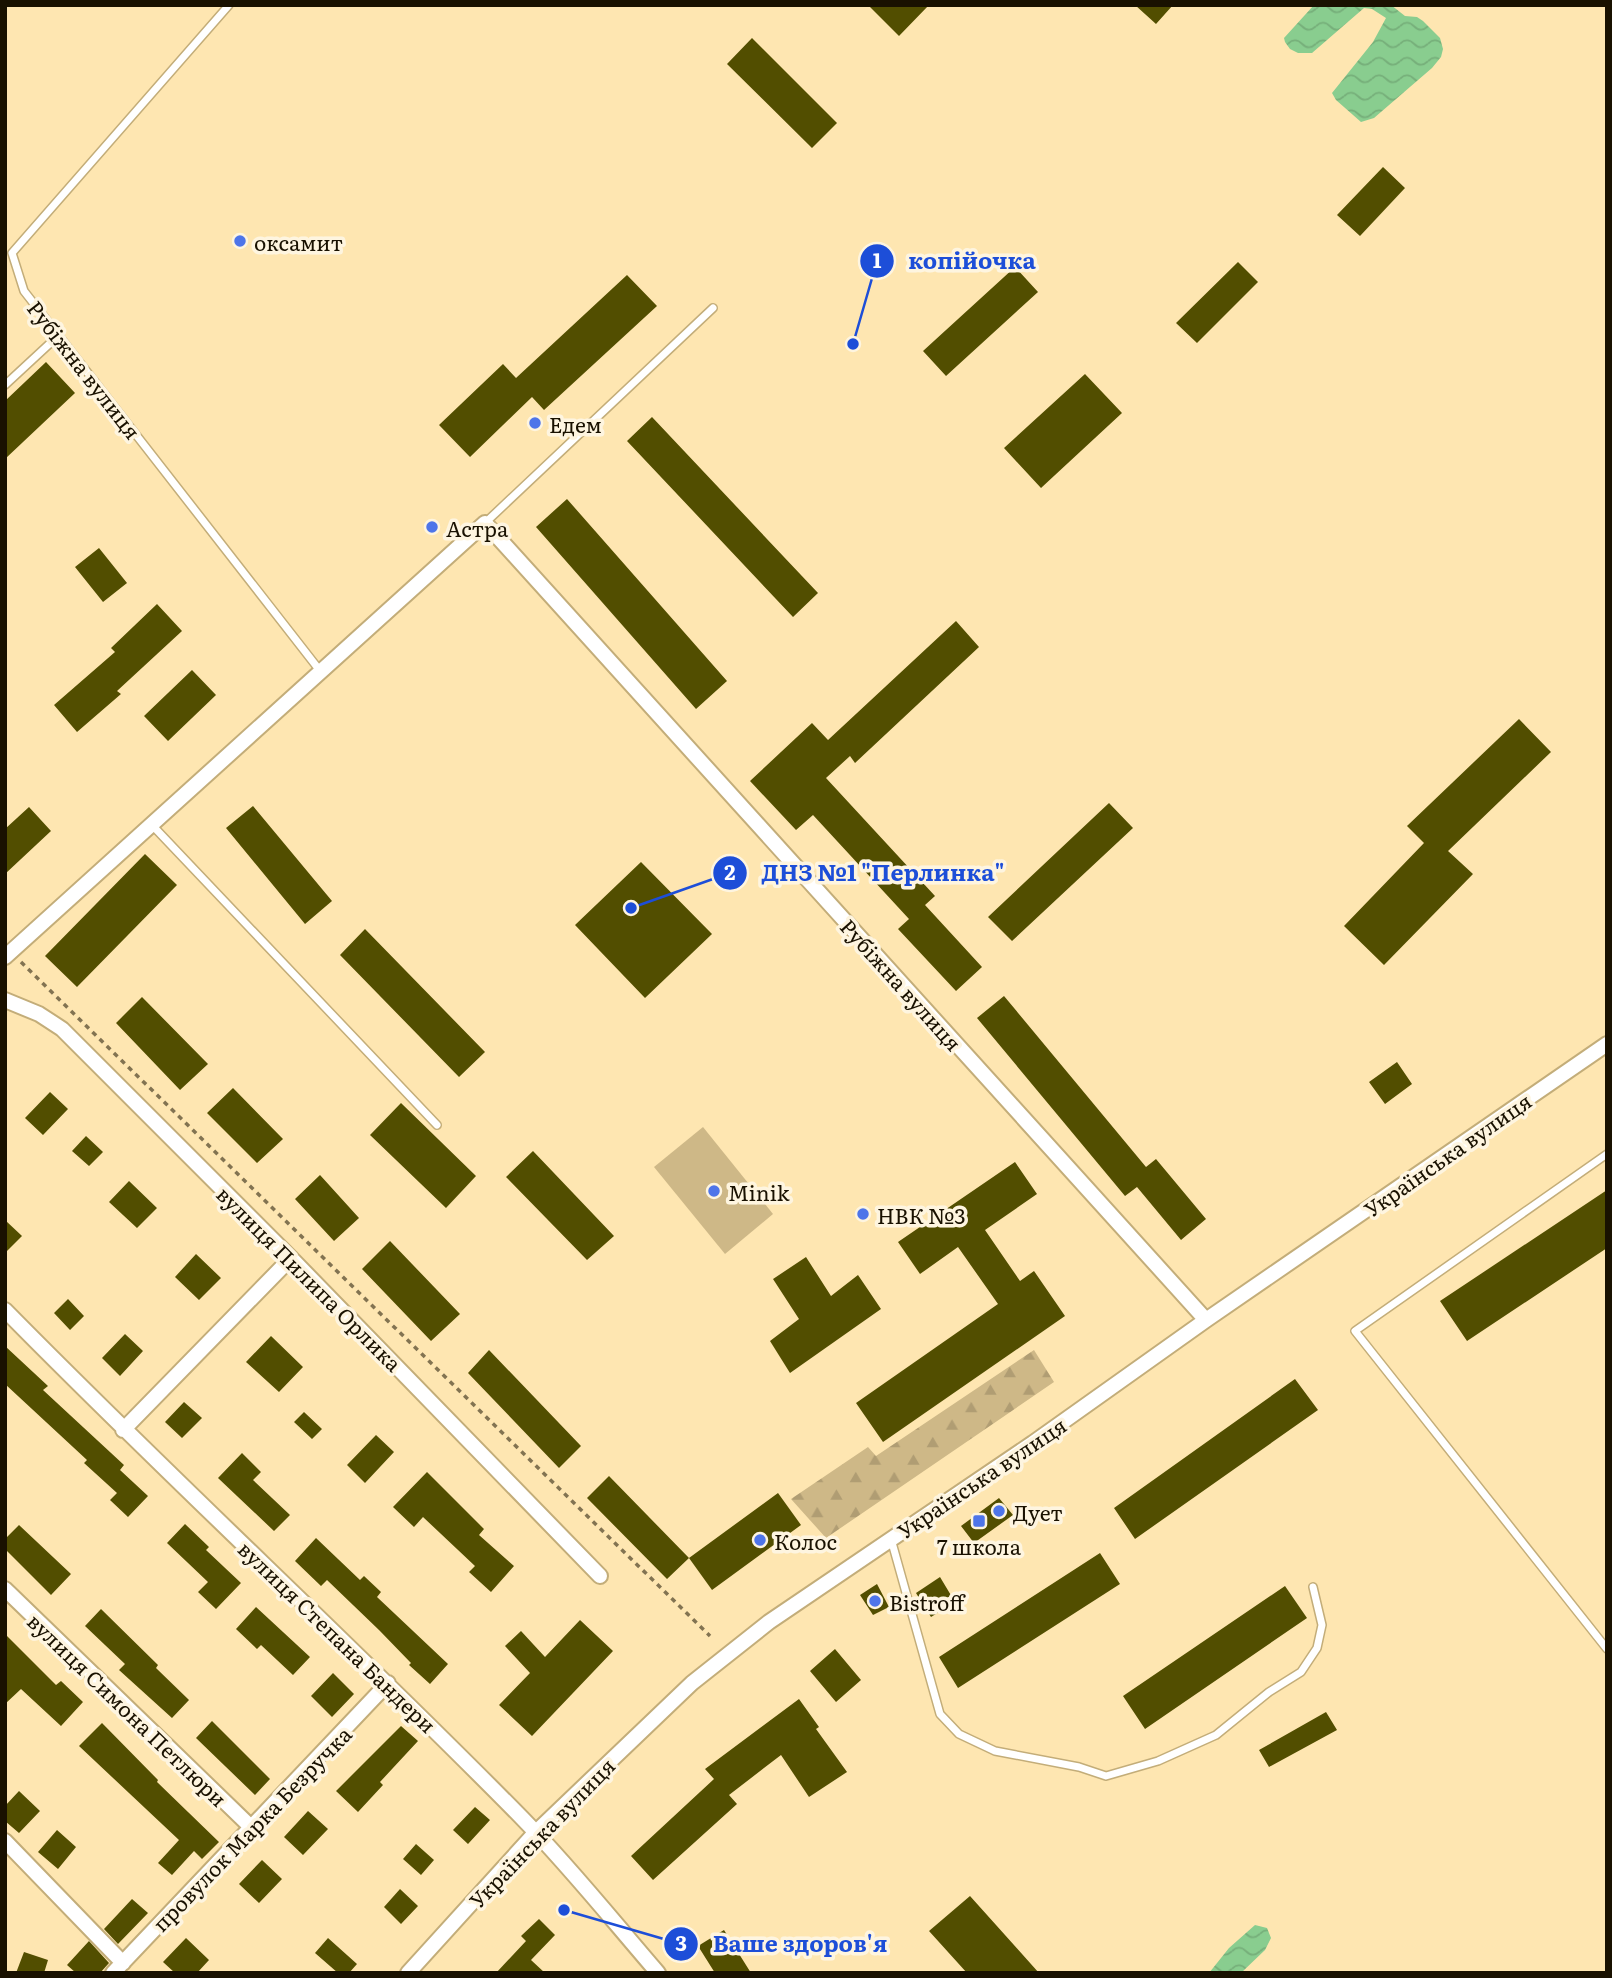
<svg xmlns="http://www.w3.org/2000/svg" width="1612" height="1978" font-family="Literata,serif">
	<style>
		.forest { fill: url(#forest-firs) }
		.pitch { fill: #ceb887 }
		.water { fill: url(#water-waves) }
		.building { fill: #524e00 }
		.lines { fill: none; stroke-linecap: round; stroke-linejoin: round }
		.lane-casing { stroke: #c3ad79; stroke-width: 10 }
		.street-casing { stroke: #c3ad79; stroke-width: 18 }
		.path { stroke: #827351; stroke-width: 3.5; stroke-dasharray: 5 5; stroke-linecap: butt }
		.lane { stroke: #fff; stroke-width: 7 }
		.street { stroke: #fff; stroke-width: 14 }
		.poi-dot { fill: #4e75e9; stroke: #fef5e0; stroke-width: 2.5 }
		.labels { text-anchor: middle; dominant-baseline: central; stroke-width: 7; stroke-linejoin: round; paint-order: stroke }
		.poi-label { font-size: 21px; fill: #191100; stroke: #fef5e0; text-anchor: start }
		.street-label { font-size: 21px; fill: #191100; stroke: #fef5e0 }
		.leader { fill: none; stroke: #1d4ed8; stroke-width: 2.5 }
		.callout-dot { fill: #1d4ed8; stroke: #fef5e0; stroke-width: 2.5 }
		.mark-label { font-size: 21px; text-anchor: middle; font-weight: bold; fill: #fff }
		.callout-label { font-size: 23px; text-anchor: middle; font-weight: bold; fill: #1d4ed8; stroke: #fef5e0; stroke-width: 7; stroke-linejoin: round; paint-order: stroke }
	</style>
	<defs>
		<pattern id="forest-firs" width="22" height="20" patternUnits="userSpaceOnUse" patternTransform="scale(1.75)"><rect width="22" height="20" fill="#ceb887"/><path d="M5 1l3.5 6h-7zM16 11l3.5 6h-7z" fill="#b09d73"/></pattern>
		<pattern id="water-waves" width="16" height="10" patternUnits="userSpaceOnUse" patternTransform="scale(1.75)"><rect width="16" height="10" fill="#89cd8f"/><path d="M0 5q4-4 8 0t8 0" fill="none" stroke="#76af7a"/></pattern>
	</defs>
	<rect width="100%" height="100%" fill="#fee6b1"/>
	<path class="forest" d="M1034 1350 1054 1382 826 1538 791 1499 868 1447 876 1456Z"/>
	<path class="pitch" d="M703 1127 773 1214 725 1254 654 1167Z"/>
	<path class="water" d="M1314 5H1391L1405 16 1417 17 1423 21 1440 38 1443 49 1441 57 1432 68 1374 118 1361 122 1336 100 1332 93 1373 42 1386 18 1372 9 1364 8 1312 53H1298L1290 49 1285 42 1284 38Z
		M1255 1925 1267 1928 1271 1938 1265 1950 1241 1973H1209L1229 1948Z"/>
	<path class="building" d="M868 5H929L899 36Z
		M1135 5H1173L1156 24Z
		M752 38 837 123 812 148 727 64Z
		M1383 167 1405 188 1360 236 1337 215Z
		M1238 262 1258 282 1197 343 1176 323Z
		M1015 267 1038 292 946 376 923 351Z
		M627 275 657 306 544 410 532 397 470 457 439 425 503 364 516 378Z
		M46 362 75 393 5 459V401Z
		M1085 374 1122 413 1041 488 1004 448Z
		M652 417 818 593 793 617 627 441Z
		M567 499 727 681 696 709 536 527Z
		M99 548 127 583 103 602 75 567Z
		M157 604 182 631 117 691 121 694 77 732 54 705 115 652 111 648Z
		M956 621 979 647 855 763 850 756 826 778 935 896 925 905 982 967 956 991 898 929 909 919 813 815 796 830 750 781 812 723 828 740Z
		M192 670 216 695 168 741 144 716Z
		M1519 719 1551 752 1448 851 1473 874 1384 965 1344 926 1424 843 1407 826Z
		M1109 803 1133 828 1012 941 988 917Z
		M253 806 332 901 305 924 226 828Z
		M29 807 51 831 5 874V829Z
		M145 854 177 885 77 987 45 956Z
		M641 862 712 934 645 998 575 925Z
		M365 929 485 1052 459 1077 340 955Z
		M1004 996 1146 1167 1156 1159 1206 1219 1181 1240 1137 1187 1125 1196 977 1018Z
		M142 997 208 1064 180 1090 116 1023Z
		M1397 1062 1412 1084 1385 1104 1369 1082Z
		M233 1088 283 1139 257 1163 207 1113Z
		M50 1092 68 1109 43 1135 25 1118Z
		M401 1103 476 1176 446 1208 370 1135Z
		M86 1136 103 1152 89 1166 72 1151Z
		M533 1151 614 1236 587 1260 506 1177Z
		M1015 1162 1037 1194 985 1230 1020 1281 1034 1271 1065 1316 883 1442 856 1403 998 1304 958 1247 920 1274 898 1242Z
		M320 1175 359 1218 334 1241 295 1199Z
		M129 1181 157 1208 137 1228 109 1202Z
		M1607 1190V1248L1467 1341 1440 1301Z
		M5 1220 22 1236 5 1253Z
		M390 1241 460 1314 431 1341 362 1269Z
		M196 1254 221 1278 199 1300 175 1277Z
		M806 1257 831 1296 858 1275 881 1309 790 1373 770 1341 799 1319 773 1279Z
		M68 1299 84 1316 70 1330 54 1313Z
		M125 1334 143 1351 120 1376 102 1358Z
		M271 1336 303 1367 279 1392 246 1362Z
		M5 1346 48 1386 43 1390 124 1465 120 1470 148 1496 128 1517 110 1500 117 1493 84 1463 87 1460 5 1384Z
		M489 1350 581 1446 559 1468 468 1373Z
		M1295 1379 1318 1410 1135 1539 1114 1508Z
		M184 1402 202 1418 182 1438 165 1422Z
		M304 1412 322 1429 312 1439 294 1422Z
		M376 1435 394 1452 365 1483 347 1465Z
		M242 1453 261 1472 253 1480 290 1515 274 1531 218 1478Z
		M427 1472 484 1529 479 1535 514 1566 491 1592 469 1572 475 1566 423 1517 414 1527 393 1507Z
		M609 1476 689 1558 667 1579 587 1498Z
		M778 1493 801 1525 712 1590 689 1558Z
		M999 1498 1013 1515 974 1543 961 1526Z
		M185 1524 209 1547 206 1550 241 1583 216 1609 198 1592 208 1582 167 1543Z
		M19 1525 71 1574 51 1595 5 1549V1539Z
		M316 1538 360 1580 364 1576 381 1592 377 1597 448 1664 430 1684 409 1665 411 1663 379 1630 327 1580 321 1586 295 1561Z
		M1100 1553 1120 1584 958 1688 939 1657Z
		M940 1577 955 1602 931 1617 916 1593Z
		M877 1584 889 1607 873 1615 860 1595Z
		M1285 1586 1307 1618 1145 1729 1123 1696Z
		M256 1607 310 1657 293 1675 261 1645 257 1649 236 1629Z
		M101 1609 158 1665 156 1668 189 1700 172 1718 119 1670 125 1664 85 1626Z
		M580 1620 613 1651 532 1736 499 1705 530 1673 505 1646 521 1631 545 1657Z
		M5 1634 56 1685 61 1681 83 1702 61 1726 21 1689 5 1704Z
		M835 1649 861 1680 836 1702 810 1671Z
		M333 1673 354 1694 332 1717 311 1696Z
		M799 1699 819 1727 816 1729 847 1772 809 1797 781 1755 729 1795 737 1804 653 1880 631 1856 714 1779 705 1769Z
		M1326 1712 1337 1730 1269 1767 1259 1750Z
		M212 1721 270 1779 255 1795 196 1738Z
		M102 1723 158 1780 157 1782 219 1842 202 1859 194 1851 172 1875 158 1863 179 1840 79 1746Z
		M401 1726 418 1741 380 1782 383 1785 358 1812 336 1791Z
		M19 1791 40 1811 19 1833 5 1821V1806Z
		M475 1807 490 1820 468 1844 453 1830Z
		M308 1811 328 1829 303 1855 284 1837Z
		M57 1830 76 1847 58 1869 38 1852Z
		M416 1844 434 1860 421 1875 403 1859Z
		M262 1860 282 1879 259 1903 239 1884Z
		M400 1889 418 1906 401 1924 384 1907Z
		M970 1896 1039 1973H967L929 1931Z
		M132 1899 148 1913 118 1944 104 1929Z
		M539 1919 555 1935 531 1960 545 1973H496L526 1941 521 1936Z
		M724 1930 751 1973H715L698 1946Z
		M186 1938 209 1960 197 1973H175L163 1962Z
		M328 1938 357 1964 349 1973H338L315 1953Z
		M89 1941 109 1963 100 1973H76L67 1965Z
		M24 1952 48 1960 44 1973H16Z"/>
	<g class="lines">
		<defs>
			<path id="lane" d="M229 5 12 253 24 291 321 672
				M5 385 59 335
				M485 523 713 308
				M152 825 437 1125
				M1607 1154 1355 1331 1607 1649
				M891 1539 940 1714 959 1734 995 1751 1079 1767 1106 1776 1158 1761 1216 1735 1269 1692 1301 1672 1317 1648 1322 1625 1313 1587"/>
			<path id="street" d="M5 957 485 523 1206 1320
				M5 1000 39 1014 62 1029 291 1258 600 1576
				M5 1310C175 1483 353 1646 522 1818 570 1867 613 1921 658 1973
				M123 1430 291 1258
				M5 1589 252 1828
				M5 1841 123 1963
				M113 1973 388 1683
				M408 1973 535 1833 692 1683 769 1622 1033 1443 1206 1320 1607 1044"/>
		</defs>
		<use href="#lane" class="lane-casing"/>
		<use href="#street" class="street-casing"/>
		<path class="path" d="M21 962 710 1636"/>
		<use href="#lane" class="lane"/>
		<use href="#street" class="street"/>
	</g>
	<g class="poi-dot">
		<circle cx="240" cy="241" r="7"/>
		<circle cx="535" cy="423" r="7"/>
		<circle cx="432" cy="527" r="7"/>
		<circle cx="714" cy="1191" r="7"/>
		<circle cx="863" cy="1214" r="7"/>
		<circle cx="999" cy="1511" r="7"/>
		<rect x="972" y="1514" width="14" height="14" rx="3.5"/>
		<circle cx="760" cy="1540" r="7"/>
		<circle cx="875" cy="1601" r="7"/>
	</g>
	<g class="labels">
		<g class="poi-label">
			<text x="254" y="241">оксамит</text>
			<text x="549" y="423">Едем</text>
			<text x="446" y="527">Астра</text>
			<text x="728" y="1191">Minik</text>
			<text x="877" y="1214">НВК №3</text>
			<text x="1013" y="1511">Дует</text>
			<text x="774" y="1540">Колос</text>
			<text x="979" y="1545" text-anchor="middle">7 школа</text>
			<text x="889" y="1601">Bistroff</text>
		</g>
		<g class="street-label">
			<text transform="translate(85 369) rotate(52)">Рубіжна вулиця</text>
			<text transform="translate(902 984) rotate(48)">Рубіжна вулиця</text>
			<text transform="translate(1447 1154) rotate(-35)">Українська вулиця</text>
			<text transform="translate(310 1278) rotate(45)">вулиця Пилипа Орлика</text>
			<text transform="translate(981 1477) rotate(-34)">Українська вулиця</text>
			<text transform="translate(338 1636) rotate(44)">вулиця Степана Бандери</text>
			<text transform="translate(128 1709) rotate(44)">вулиця Симона Петлюри</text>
			<text transform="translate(251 1828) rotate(-46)">провулок Марка Безручка</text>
			<text transform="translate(541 1832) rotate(-46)">Українська вулиця</text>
		</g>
	</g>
	<path class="leader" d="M853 344L877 261M631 908L730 873M564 1910L681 1944"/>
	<g class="callout-dot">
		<circle cx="853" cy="344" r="7"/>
		<circle cx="631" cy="908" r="7"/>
		<circle cx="564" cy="1910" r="7"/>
		<circle cx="877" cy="261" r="18"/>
		<circle cx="730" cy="873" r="18"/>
		<circle cx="681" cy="1944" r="18"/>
	</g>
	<g class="mark-label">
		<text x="877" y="268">1</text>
		<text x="730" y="880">2</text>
		<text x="681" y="1951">3</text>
	</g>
	<g class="callout-label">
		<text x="972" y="269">копійочка</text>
		<text x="883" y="881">ДНЗ №1 "Перлинка"</text>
		<text x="800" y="1952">Ваше здоров'я</text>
	</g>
	<rect width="1612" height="1978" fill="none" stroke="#191100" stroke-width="14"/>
</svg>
